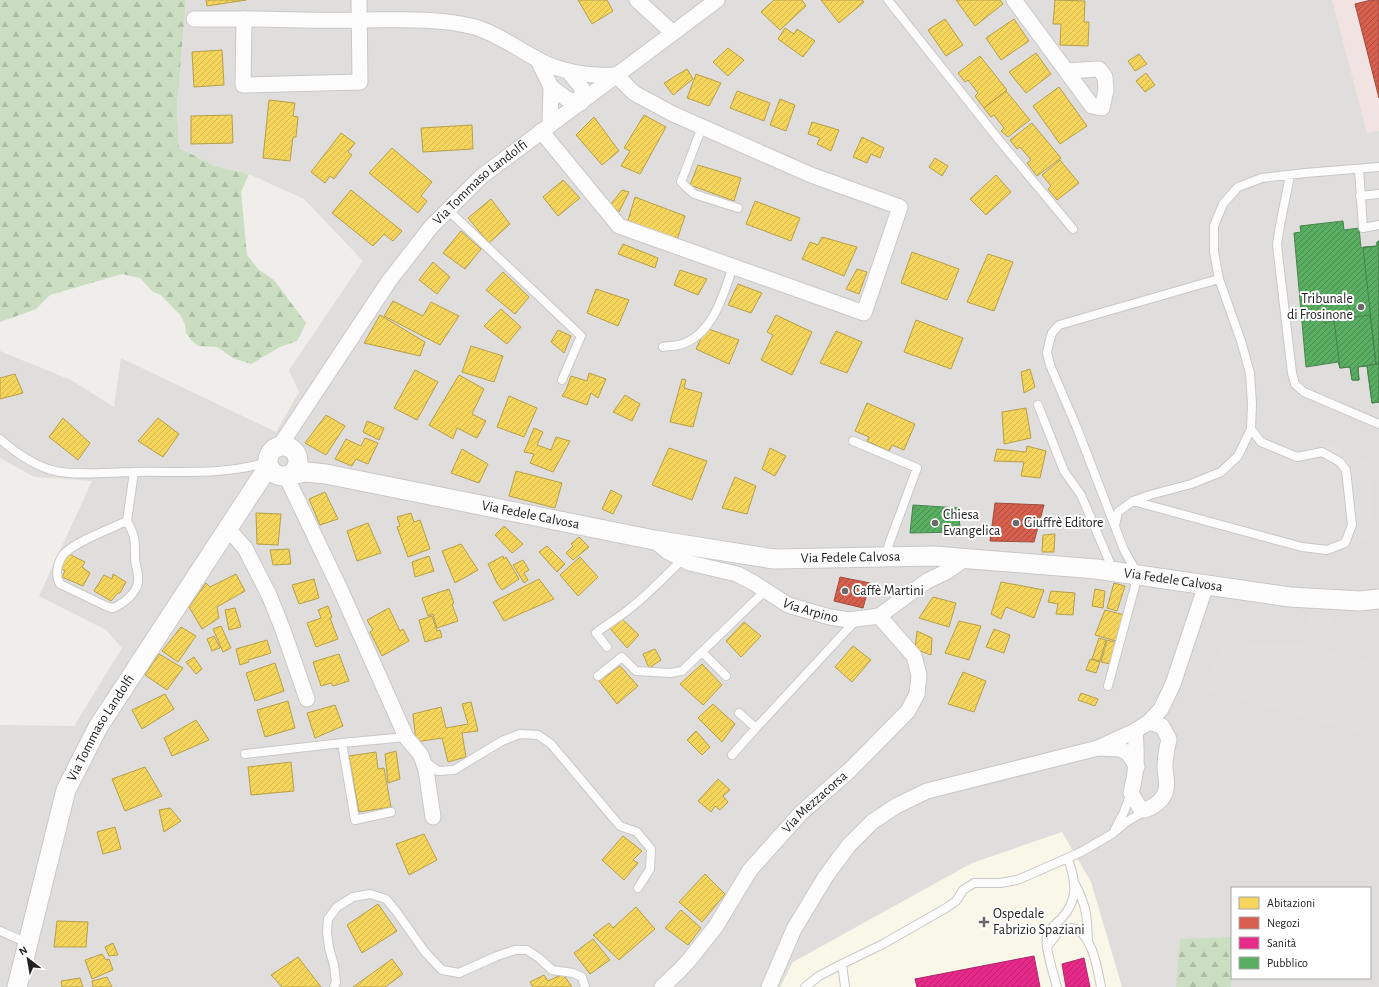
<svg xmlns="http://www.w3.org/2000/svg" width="1379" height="987" font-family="'Alegreya Sans',sans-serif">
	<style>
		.residential { fill: #dfdedc; fill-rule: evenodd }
		.commercial { fill: #f1e3e1 }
		.education { fill: #f8f7e8 }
		.forest { fill: url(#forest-firs) }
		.parking { fill: #e0dfde }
		.homes { fill: url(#homes-hatch); stroke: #b69f4b }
		.shops { fill: url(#shops-hatch); stroke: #a04d40 }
		.health { fill: url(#health-hatch); stroke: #ac276b }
		.public { fill: url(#public-hatch); stroke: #49844e }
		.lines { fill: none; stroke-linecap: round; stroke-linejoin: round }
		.service-casing { stroke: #c9c8c7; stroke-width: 10 }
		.minor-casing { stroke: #c9c8c7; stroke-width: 17 }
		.tertiary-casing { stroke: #c9c8c7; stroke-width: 21 }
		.service { stroke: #fdfcfc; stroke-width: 8 }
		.minor { stroke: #fdfcfc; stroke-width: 15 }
		.tertiary { stroke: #fdfcfc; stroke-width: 19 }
		.poi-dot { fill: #6a6968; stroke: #fff; stroke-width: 1.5 }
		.labels { text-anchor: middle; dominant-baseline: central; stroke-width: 4; stroke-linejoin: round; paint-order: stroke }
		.street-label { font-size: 14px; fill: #222; stroke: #fff }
		.poi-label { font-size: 14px; fill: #222; stroke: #fff; text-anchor: start }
	</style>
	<defs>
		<pattern id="forest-firs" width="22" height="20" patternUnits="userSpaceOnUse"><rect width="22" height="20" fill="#cbdec1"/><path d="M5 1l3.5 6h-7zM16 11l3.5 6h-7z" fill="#aebea6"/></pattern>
		<pattern id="homes-hatch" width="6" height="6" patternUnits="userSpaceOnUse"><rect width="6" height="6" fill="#f6d55c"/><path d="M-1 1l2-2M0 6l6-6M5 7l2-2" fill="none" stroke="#d3b750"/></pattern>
		<pattern id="shops-hatch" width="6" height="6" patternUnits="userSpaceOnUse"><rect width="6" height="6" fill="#d6604d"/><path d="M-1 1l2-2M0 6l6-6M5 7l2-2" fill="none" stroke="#ad4f40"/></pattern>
		<pattern id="health-hatch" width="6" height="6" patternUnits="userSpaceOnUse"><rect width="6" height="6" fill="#e7298a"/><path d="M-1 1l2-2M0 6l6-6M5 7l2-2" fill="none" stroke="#bb2370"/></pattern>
		<pattern id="public-hatch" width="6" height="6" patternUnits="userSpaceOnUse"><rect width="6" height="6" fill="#5aae61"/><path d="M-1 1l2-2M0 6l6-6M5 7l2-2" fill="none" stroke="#4a8d50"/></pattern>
	</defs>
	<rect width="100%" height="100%" fill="#f0eeeb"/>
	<path class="residential" d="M186 0H1379V987H0V725L74 726 122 648 106 630 39 596 92 481 34 477 0 458V351L71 380 114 407 121 358 276 432 299 392 289 370 363 261 304 199 249 174 215 166 179 148 177 105ZM1232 888H1370V978H1232Z"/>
	<path class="commercial" d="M1332 0H1379V131L1367 133Z"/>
	<path class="education" d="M1062 832 1091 882 1122 987H780L793 962 972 863Z"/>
	<path class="forest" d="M0 0H186L177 105 179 148 215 166 249 174 241 192 247 255 258 269 274 280 306 323 297 341 280 347 251 364 233 358 217 347 198 346 191 340 186 333 185 324 180 315 161 295 153 292 140 278 122 274 50 295 36 309 0 322Z
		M1232 937V975L1231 987H1176L1180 939Z"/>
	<path class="parking" d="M1379 152V231L1366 233 1370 153Z
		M1339 444 1342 456 1369 460 1375 534 1346 552 1324 557 1219 529 1215 463Z
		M1310 613 1333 617 1325 650 1379 665V738L1204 689 1221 647 1303 643Z"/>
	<path class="homes" d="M206 0H246L207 6Z
		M578 0H607L613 11 592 24Z
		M774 0H802L806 6 780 30 761 12Z
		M821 0H862L864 2 839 23Z
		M956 0H1000L1003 4 975 26Z
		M1055 0 1085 1 1084 22H1089L1088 46 1060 45 1061 24H1053Z
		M945 19 963 45 946 56 928 30Z
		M1014 19 1029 41 1001 60 986 38Z
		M785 28 794 34 797 29 815 41 803 57 778 39Z
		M728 48 744 60 728 76 713 62Z
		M222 50 224 85 194 87 192 52Z
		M1036 53 1051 74 1026 93 1009 72Z
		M1139 54 1147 64 1135 71 1128 61Z
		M980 56 1007 90 984 108 975 96 978 93 968 80 965 82 958 73Z
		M687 69 693 79 673 95 664 83Z
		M1146 73 1155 85 1145 92 1136 81Z
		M696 74 721 83 709 106 687 98Z
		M1059 87 1087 126 1060 144 1033 106Z
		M737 91 770 103 764 121 730 108Z
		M1006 91 1030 120 1008 137 1001 131 1004 128 994 115 991 117 984 108Z
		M780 99 795 105 786 131 770 125Z
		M269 100 295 103 293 116 298 117 296 137H293L290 161 263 158Z
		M232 115 233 143 191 144V116Z
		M644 115 666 127 640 174 621 166 630 151 624 148Z
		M594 117 619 151 602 165 576 135Z
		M812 122 839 130 831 151 817 144 820 138 808 134Z
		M1032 123 1061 158 1037 176 1027 163 1031 160 1020 147 1017 149 1010 140Z
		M472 125 473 149 423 152 421 128Z
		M341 133 355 143 348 152 352 155 334 179 330 176 325 183 311 172Z
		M862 137 884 148 880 158 871 154 867 163 853 157Z
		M392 148 432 182 421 196 427 201 418 213 369 173Z
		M935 158 948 166 942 176 929 167Z
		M1060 160 1079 183 1057 200 1048 189 1051 186 1042 175Z
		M698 165 741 178 734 201 690 185Z
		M996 175 1011 192 986 215 970 199Z
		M563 180 580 198 558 216 543 197Z
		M351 190 402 231 393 241 384 234 373 246 332 213Z
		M622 190 629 192 619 212 611 204Z
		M635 197 685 216 677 240 627 224Z
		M491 199 510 224 489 243 468 218Z
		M755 201 800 218 791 241 746 224Z
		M461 231 481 249 465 269 443 253Z
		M822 237 857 247 844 276 802 259 810 242 818 245Z
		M623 244 658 258 655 268 618 254Z
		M912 252 959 269 947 300 901 283Z
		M988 254 1013 262 994 311 967 302Z
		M433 262 450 277 437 294 419 280Z
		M857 269 867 272 859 294 846 289Z
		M680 270 707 279 698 295 674 285Z
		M503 272 529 297 515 314 486 290Z
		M738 284 762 293 751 313 728 305Z
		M596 289 629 300 618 326 587 313Z
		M393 301 423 316 431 302 459 316 440 345 384 316Z
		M501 309 521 327 507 344 484 326Z
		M380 315 425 342 420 356 364 343Z
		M776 315 812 332 792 375 761 360 773 335 767 332Z
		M916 320 963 338 951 369 904 352Z
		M706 328 739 340 729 364 696 349Z
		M558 330 571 336 564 353 551 342Z
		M836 331 862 342 847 373 820 363Z
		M471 346 503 356 494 382 462 372Z
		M1030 369 1035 387 1024 393 1021 372Z
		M415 370 438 382 417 420 394 408Z
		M589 373 606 379 598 398 591 393 587 405 562 396 566 390 571 376 587 381Z
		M15 374 23 393 0 399V378Z
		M459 375 484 389 472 414 486 421 477 438 457 428 453 439 429 425Z
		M682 379 686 380 684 388 702 393 693 427 670 422Z
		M625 395 640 404 632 421 613 412Z
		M509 396 537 408 524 437 497 427Z
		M867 403 915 424 904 450 892 445 889 451 867 441 869 437 855 431Z
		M1026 408 1031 438 1004 444 1002 412Z
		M326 415 345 426 326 455 305 443Z
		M63 418 90 443 78 460 49 437Z
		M158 418 179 434 163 457 138 441Z
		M367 421 384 428 379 440 363 432Z
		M534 428 543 432 537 445 551 450 556 437 570 441 553 472 530 463 534 454 524 452Z
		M365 438 378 443 368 464 356 459 352 466 335 459 346 439 361 446Z
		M1027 446 1046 451 1040 478 1021 476 1024 462 994 461 997 449 1026 452Z
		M669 448 707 461 692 500 652 485Z
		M770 448 786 456 775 476 762 469Z
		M462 449 488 464 479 483 451 473Z
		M516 471 562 483 555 508 509 496Z
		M735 477 756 486 747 514 722 508Z
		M611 490 622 496 613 514 602 509Z
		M325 492 338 519 320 525 309 499Z
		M256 513 281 514 278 545 257 544Z
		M411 513 414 522 420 520 430 549 408 557 397 527 400 526 397 517Z
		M368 523 381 553 357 561 347 531Z
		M504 526 523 544 512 553 495 535Z
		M1055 534 1054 552H1042L1043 535Z
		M579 537 589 547 573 560 566 553 573 546 571 544Z
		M461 544 478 570 455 583 442 551Z
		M547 546 565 564 557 572 539 552Z
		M289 549 291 564 273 565 270 550Z
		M69 554 85 562 82 567 90 573 83 586 62 577 65 571 60 568Z
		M429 556 434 571 415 577 412 562Z
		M503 556 504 559 506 557 519 579 502 590 497 583 488 564Z
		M580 557 598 577 578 596 560 575Z
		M523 560 529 570 524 573 528 580 524 583 513 565Z
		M113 574 126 582 120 593H118L111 601 94 591 104 575 112 579Z
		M236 574 245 591 217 607 219 618 202 629 189 607 206 583 210 587Z
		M314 579 319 598 299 604 292 585Z
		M539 579 554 599 504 621 493 602Z
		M1001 582 1044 590 1034 618 1006 607 1001 619 991 614Z
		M1114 583 1125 586 1117 611 1107 608Z
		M449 589 454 603 452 604 458 621 437 628 433 614 428 616 422 598Z
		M1095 589 1105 591 1103 608 1092 606Z
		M1051 591 1075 593 1073 615 1056 614 1058 604 1048 602Z
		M933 597 956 603 949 627 919 618Z
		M328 606 332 617 330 618 338 639 316 647 307 623 321 618 318 610Z
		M235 608 241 627 229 630 225 610Z
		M389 608 400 631 403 629 409 641 382 656 370 632 373 630 367 620Z
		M1105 610 1125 615 1116 641 1095 635Z
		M432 616 437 631 440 630 442 637 425 642 419 620Z
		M619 616 639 635 627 648 608 626Z
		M959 621 981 626 969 660 945 653Z
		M744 622 761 636 741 657 726 641Z
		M221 626 231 648 223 652 213 629Z
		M181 627 196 636 178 662 162 651Z
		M994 629 1010 635 1004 653 986 647Z
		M917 631 932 638 931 655 915 649Z
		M214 636 220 648 212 651 207 639Z
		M1099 638 1106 640 1100 661 1092 659Z
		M267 640 271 653 248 660 249 662 240 665 236 649Z
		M1107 640 1117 643 1110 664 1101 662Z
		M853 646 871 660 852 682 835 667Z
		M655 649 661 660 649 668 643 654Z
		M159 654 183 668 167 690 145 675Z
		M339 654 349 681 333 686 331 683 321 686 313 662Z
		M194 657 202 669 196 674 186 662Z
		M1090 659 1100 662 1096 673 1086 670Z
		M275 663 284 691 255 701 246 673Z
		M702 664 722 685 703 705 680 684Z
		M620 666 638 686 617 704 599 681Z
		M963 672 986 681 974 712 948 704Z
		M1081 693 1098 699 1095 706 1078 700Z
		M165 694 174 709 142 729 132 710Z
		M288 701 295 728 265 737 257 710Z
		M471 702 478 731 462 733 466 757 448 762 442 738 416 742 413 714 441 707 446 728 468 724 462 704Z
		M713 704 735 724 722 742 698 718Z
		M335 705 343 726 315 738 307 713Z
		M196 720 209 740 172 756 164 738Z
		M696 731 710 747 702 755 687 740Z
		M396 751 400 779 388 783 385 754Z
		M376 752 378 769 384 768 391 807 359 812 349 756Z
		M291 762 294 791 251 795 248 767Z
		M145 767 162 796 125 811 112 779Z
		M718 779 730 790 723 796 728 802 720 810 715 806 711 812 698 801Z
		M170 808 181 821 164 832 159 810Z
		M115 827 121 849 103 854 97 832Z
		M424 834 437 860 409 875 396 844Z
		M623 836 642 851 633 860 638 863 624 880 602 860Z
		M705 874 725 894 702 922 679 902Z
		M378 904 397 931 362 953 347 925Z
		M636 907 655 929 619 960 593 935 609 923 613 928Z
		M681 910 701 928 688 945 665 928Z
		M57 921 88 922 86 947H54Z
		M593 939 610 960 590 974 574 953Z
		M113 943 118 955 109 956 105 947Z
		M102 954 106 960 109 959 113 970 92 979 85 960Z
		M298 957 321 987H282L271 975Z
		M392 959 403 974 385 987H353Z
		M563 974 572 987H533L530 982 544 975 548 981Z
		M107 977 112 987H93L92 981Z
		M80 978 83 987H62L61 981Z"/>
	<path class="shops" d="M1371 0H1379V98L1355 4Z
		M995 503 1044 505 1034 542 990 541Z
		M840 577 870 583 863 608 834 601Z"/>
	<path class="health" d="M1034 956 1040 987H917L915 979Z
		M1084 958 1090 987H1066L1062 964Z"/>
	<path class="public" d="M1343 221 1344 230 1359 228 1361 248 1377 246V242L1379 241V402L1372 403 1367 366 1358 367 1359 380H1352L1350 367 1340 368 1338 362 1306 367 1294 233 1301 232 1300 226Z
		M1379 241V364H1376L1363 247 1377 246V242Z
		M1344 299 1355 317 1324 323 1322 308 1326 307 1325 301Z
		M1370 315 1376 364 1358 367 1359 380H1352L1350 367 1340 368 1334 320Z
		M1376 364H1379V402L1372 403 1367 366Z
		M913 505 959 508 960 532 910 533Z"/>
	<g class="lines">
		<defs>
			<path id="service" d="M888 0 999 140 1073 229
				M702 127 681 182 694 194 738 208
				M1359 169 1363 228 1379 225
				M1290 175C1286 198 1280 221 1277 245L1292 373 1295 384 1304 392 1379 424
				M1360 196 1379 194
				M448 210 581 336 562 380
				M663 347C670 346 678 346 685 343 714 331 724 293 733 266
				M1038 405 1064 471 1081 495 1113 570
				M0 439C16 453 34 466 55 471 78 476 110 472 134 472 177 471 225 476 267 462
				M853 441 917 468 889 544 886 557
				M1133 501 1302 547 1327 550 1345 543 1352 525 1346 470 1340 462 1322 452 1297 457 1261 442 1251 429
				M127 521C136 537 135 542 135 560 136 567 139 575 138 582 137 593 123 604 113 608L108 607 60 584C55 575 57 564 63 555 72 543 112 528 127 521L134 472
				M1115 525 1118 512 1133 501 1150 495 1191 484 1221 472 1238 456 1251 429 1252 404 1250 373 1241 341 1219 279 1214 252V226L1223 204 1238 187 1262 178 1305 173 1379 167
				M607 647 596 633C606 625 618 618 628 610 648 595 665 576 683 559
				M702 652 726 676
				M598 676 622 657 636 671 670 673 682 671 765 591
				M1108 686 1138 575 1124 550 1077 428 1050 365 1047 353 1049 343 1052 333 1059 325 1219 279
				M739 713 756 728 856 620
				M245 754 342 743
				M732 755 756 728
				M425 761 438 771 454 770 502 741 520 734 538 735 551 744 620 826 637 832 651 849 650 869 638 888
				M391 812 355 820 342 743 406 737
				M1115 829 1124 812 1131 793
				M1075 884C1087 907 1087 916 1088 941
				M0 931 28 943
				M1047 947 1059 931C1063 930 1068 928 1071 928 1092 930 1098 971 1101 987
				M842 964 845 987
				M334 987 336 982 334 965 329 948 327 932 328 919 337 907 353 897 370 894 386 899 396 911 425 952 442 970 459 973 497 956 515 950H527L539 958 552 970 573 973 582 977 585 987
				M805 987 819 976 842 964 883 944 946 908 956 901 963 890 974 883H1000L1017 880 1029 875 1081 852 1112 834 1126 822 1147 810
				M1057 987C1054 976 1044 945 1047 936 1049 929 1056 923 1061 919 1079 900 1076 881 1068 859"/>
			<g id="minor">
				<path d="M359 0 360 82 243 85 244 19C281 19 319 21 356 20 396 20 436 17 475 27 498 34 516 48 537 59 559 72 591 77 616 75L634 93 673 114 811 175 900 207 864 313 619 226 541 131"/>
				<path d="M637 0 673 33"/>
				<path d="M1014 0 1092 106 1102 108 1106 90 1105 77 1099 69 1066 71"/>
				<path d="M194 19H244"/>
				<path d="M538 60 551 87 550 124"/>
				<path d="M551 87 567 99 581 103 582 88 568 71"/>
				<path id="s1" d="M279 447 389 281 431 227 482 176 717 0"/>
				<path d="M286 476 341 591 406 737 421 755 426 770 433 817"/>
				<path d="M227 528 245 548 269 595 283 630 307 699"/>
				<path id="s2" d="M654 540 667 551 690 563 737 574 754 583 788 605 830 617 849 620 879 616 927 581 946 572 966 558"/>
				<path d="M1149 722 1162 726 1169 739C1167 748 1165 757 1165 767 1165 774 1168 782 1166 789 1165 799 1154 807 1145 810L1140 808 1131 793C1137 771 1137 754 1135 731Z"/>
				<path d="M1149 722 1161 709 1173 684 1206 585"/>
				<path d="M1135 731 1098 748 1120 749 1128 753 1137 767"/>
				<path id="s3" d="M662 987 680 970 690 959 716 926 750 870 801 813 850 770 908 711 917 694 919 675 914 656 879 616"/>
				<path d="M769 987 794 929 826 876 849 845 872 822 896 806 927 791 1098 748"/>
			</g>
			<g id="tertiary">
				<circle cx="283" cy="461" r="15"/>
				<path id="s4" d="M290 475 306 472 326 474 654 540 774 559 934 556 1096 569 1290 597 1360 601 1379 599"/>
				<path id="s5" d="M17 987 66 790 98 727 268 467"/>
			</g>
		</defs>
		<use href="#service" class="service-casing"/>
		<use href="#minor" class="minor-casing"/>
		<use href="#tertiary" class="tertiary-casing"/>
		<use href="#service" class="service"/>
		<use href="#minor" class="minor"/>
		<use href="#tertiary" class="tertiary"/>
	</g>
	<g class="poi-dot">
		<circle cx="1361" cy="307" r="4"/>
		<circle cx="935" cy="523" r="4"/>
		<circle cx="1016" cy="523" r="4"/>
		<circle cx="845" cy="591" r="4"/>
		<path d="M982 916h4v4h4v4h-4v4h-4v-4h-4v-4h4z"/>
	</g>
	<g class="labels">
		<g class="street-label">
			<text stroke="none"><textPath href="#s1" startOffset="334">Via Tommaso Landolfi</textPath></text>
			<text stroke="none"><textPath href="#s4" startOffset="245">Via Fedele Calvosa</textPath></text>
			<text stroke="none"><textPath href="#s4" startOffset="569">Via Fedele Calvosa</textPath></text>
			<text stroke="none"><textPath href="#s4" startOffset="893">Via Fedele Calvosa</textPath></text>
			<text stroke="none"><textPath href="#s2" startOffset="174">Via Arpino</textPath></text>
			<text stroke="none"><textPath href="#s5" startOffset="274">Via Tommaso Landolfi</textPath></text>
			<text stroke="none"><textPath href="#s3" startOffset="241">Via Mezzacorsa</textPath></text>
		</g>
		<g class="poi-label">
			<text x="1353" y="299" text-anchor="end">Tribunale<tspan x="1353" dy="16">di Frosinone</tspan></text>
			<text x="943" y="515">Chiesa<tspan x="943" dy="16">Evangelica</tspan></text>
			<text x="1024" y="523">Giuffrè Editore</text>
			<text x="853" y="591">Caffè Martini</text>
			<text x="993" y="914">Ospedale<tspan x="993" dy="16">Fabrizio Spaziani</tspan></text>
		</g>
	</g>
	<rect x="1231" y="887" width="140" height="92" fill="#ffffff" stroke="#a7a7a7"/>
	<rect x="1239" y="897" width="20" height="12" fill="#f6d55c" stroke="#a7a7a7"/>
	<text x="1267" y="907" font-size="12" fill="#222222">Abitazioni</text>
	<rect x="1239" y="917" width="20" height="12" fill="#d6604d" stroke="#a7a7a7"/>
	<text x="1267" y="927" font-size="12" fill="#222222">Negozi</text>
	<rect x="1239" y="937" width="20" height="12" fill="#e7298a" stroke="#a7a7a7"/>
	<text x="1267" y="947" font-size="12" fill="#222222">Sanità</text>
	<rect x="1239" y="957" width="20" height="12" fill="#5aae61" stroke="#a7a7a7"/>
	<text x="1267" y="967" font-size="12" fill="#222222">Pubblico</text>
	<g transform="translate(28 959) rotate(329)" stroke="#ffffff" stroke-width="3" paint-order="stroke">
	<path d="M0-3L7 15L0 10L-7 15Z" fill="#222222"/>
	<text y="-6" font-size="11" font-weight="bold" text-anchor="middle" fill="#222222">N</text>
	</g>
</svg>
